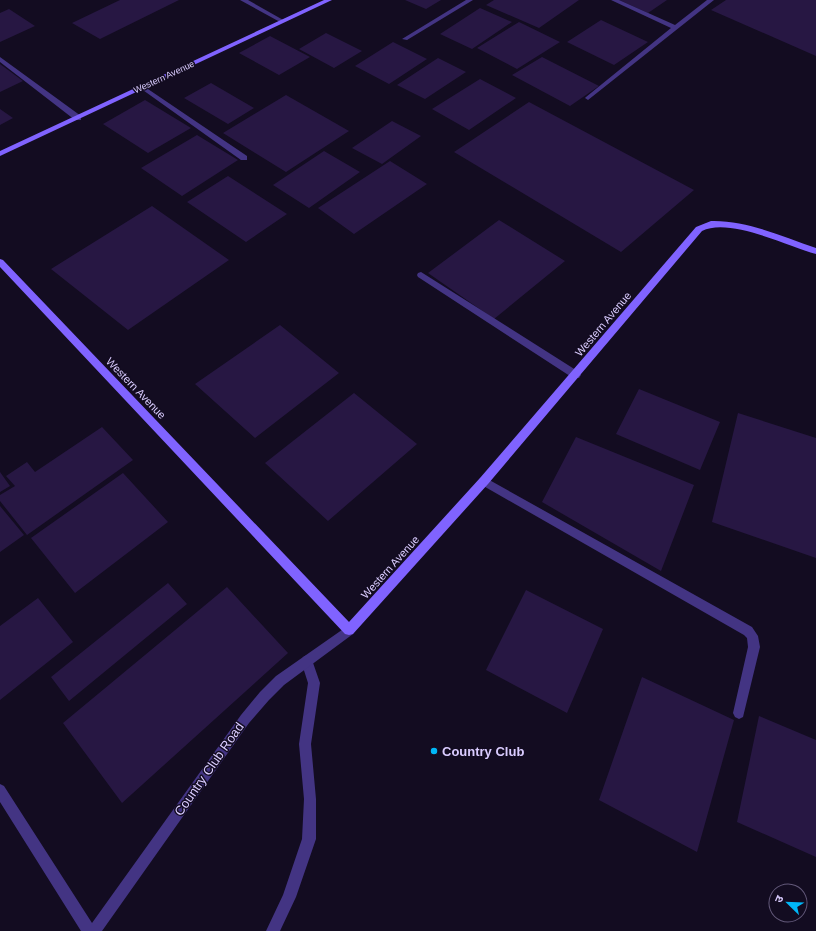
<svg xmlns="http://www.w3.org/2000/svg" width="816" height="931" font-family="Helvetica,'Noto Sans Devanagari',sans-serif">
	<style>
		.building { fill: #271743 }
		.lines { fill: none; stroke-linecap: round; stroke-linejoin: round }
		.lane { fill: #433483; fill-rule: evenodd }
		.street { fill: #433483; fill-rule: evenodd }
		.secondary { fill: #8063ff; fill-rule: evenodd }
		.poi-dot { fill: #00b7f7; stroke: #130c21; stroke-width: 1.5 }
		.labels { text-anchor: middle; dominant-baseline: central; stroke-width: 3; stroke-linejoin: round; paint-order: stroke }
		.far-street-label { font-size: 9px; fill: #daccff; stroke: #130c21 }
		.street-label { font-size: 11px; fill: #daccff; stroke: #130c21 }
		.near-poi-label { font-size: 13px; font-weight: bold; fill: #daccff; stroke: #130c21; text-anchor: start }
		.near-street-label { font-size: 13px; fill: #daccff; stroke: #130c21 }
	</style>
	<rect width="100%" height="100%" fill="#130c21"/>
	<path class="building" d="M120 0H179L100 39 72 23Z
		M405 0H441L426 9Z
		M494 0H579L539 28 486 5Z
		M619 0H667L648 13Z
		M726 0H816V56L711 10Z
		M480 8 512 22 472 49 440 34Z
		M9 9 35 26 0 42V13Z
		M601 20 648 42 614 65 567 42Z
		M519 22 560 42 517 69 477 48Z
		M326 33 362 51 334 68 299 49Z
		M270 36 310 57 279 75 239 53Z
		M393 42 427 59 389 84 355 66Z
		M542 57 599 86 570 106 512 75Z
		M438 58 466 72 425 99 397 85Z
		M0 64 23 81 0 92Z
		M480 79 516 98 469 130 432 109Z
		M211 83 254 108 228 124 184 98Z
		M286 95 349 131 286 172 223 133Z
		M145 100 191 128 148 153 103 124Z
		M529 102 694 190 621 252 454 152Z
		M0 109 13 118 0 125Z
		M392 121 421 136 382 164 352 148Z
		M197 135 238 160 182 196 141 168Z
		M324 151 360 172 309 208 273 185Z
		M390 161 427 184 354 234 318 208Z
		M228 176 287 214 246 242 187 202Z
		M152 206 229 260 128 330 51 269Z
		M499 220 565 261 494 319 428 273Z
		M280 325 339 373 255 438 195 384Z
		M639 389 720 422 700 470 616 434Z
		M354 393 417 444 328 521 265 463Z
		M738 413 816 438V558L712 522Z
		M102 427 133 460 27 535 0 501V495L15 486 6 476 27 462 35 472Z
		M576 437 694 485 661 571 542 502Z
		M0 472 10 486 0 492Z
		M123 473 168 522 75 593 31 538Z
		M0 506 24 535 0 552Z
		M168 583 187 604 69 701 51 677Z
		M227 587 288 653 122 803 63 723Z
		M526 590 603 629 567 713 486 670Z
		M38 598 73 642 0 700V626Z
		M642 677 734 720 697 852 599 800Z
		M759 716 816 740V857L737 822Z"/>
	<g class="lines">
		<path class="lane" d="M466 0H473L407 40 402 39Z
			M611 0H619L675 25 707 0H714L588 100 585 98 586 97 671 28Z
			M0 57 81 116V120H75L0 62Z
			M142 85 247 156V160H241L140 88 139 87Z
			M421 272 579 372 581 375 579 378H573L418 277 417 275 418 273Z
			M484 477 752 627 758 636 760 647 743 717 739 719 735 717 733 713 748 647 747 638 744 635 480 484 479 481 480 478Z
			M307 655 311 657 320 683 311 744 316 799V839L296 897 280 931H266L283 895 302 839 304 799 299 744 308 683 301 661 303 657Z"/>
		<path class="street" d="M240 0H248L285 21 280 22Z
			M349 625 353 626 355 630 353 634 284 685 269 700 249 723 102 931H81L0 802V784L4 786 92 923 241 715 260 692 276 676Z"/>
		<path class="secondary" d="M324 0H332L0 156V151Z
			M711 221C747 220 783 237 816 248V254C787 246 729 217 702 231L488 484 353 634 349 635 345 634 0 267V259L3 260 349 622 480 478 696 227Z"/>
	</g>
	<circle class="poi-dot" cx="434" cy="751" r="4"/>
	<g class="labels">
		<g class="far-street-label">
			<text transform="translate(164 77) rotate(-25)">Western Avenue</text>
		</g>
		<g class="street-label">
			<text transform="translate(603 324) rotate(-50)">Western Avenue</text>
			<text transform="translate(136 388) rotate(46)">Western Avenue</text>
			<text transform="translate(390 567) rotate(-48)">Western Avenue</text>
		</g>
		<g class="near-poi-label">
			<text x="442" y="751">Country Club</text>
		</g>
		<g class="near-street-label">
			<text transform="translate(209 769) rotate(-55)">Country Club Road</text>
		</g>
	</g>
	<g transform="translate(788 903) rotate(293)"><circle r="19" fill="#130c21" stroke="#63597a"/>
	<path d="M0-3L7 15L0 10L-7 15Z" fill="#00b7f7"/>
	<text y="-6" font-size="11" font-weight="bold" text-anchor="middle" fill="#daccff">उ</text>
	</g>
</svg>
